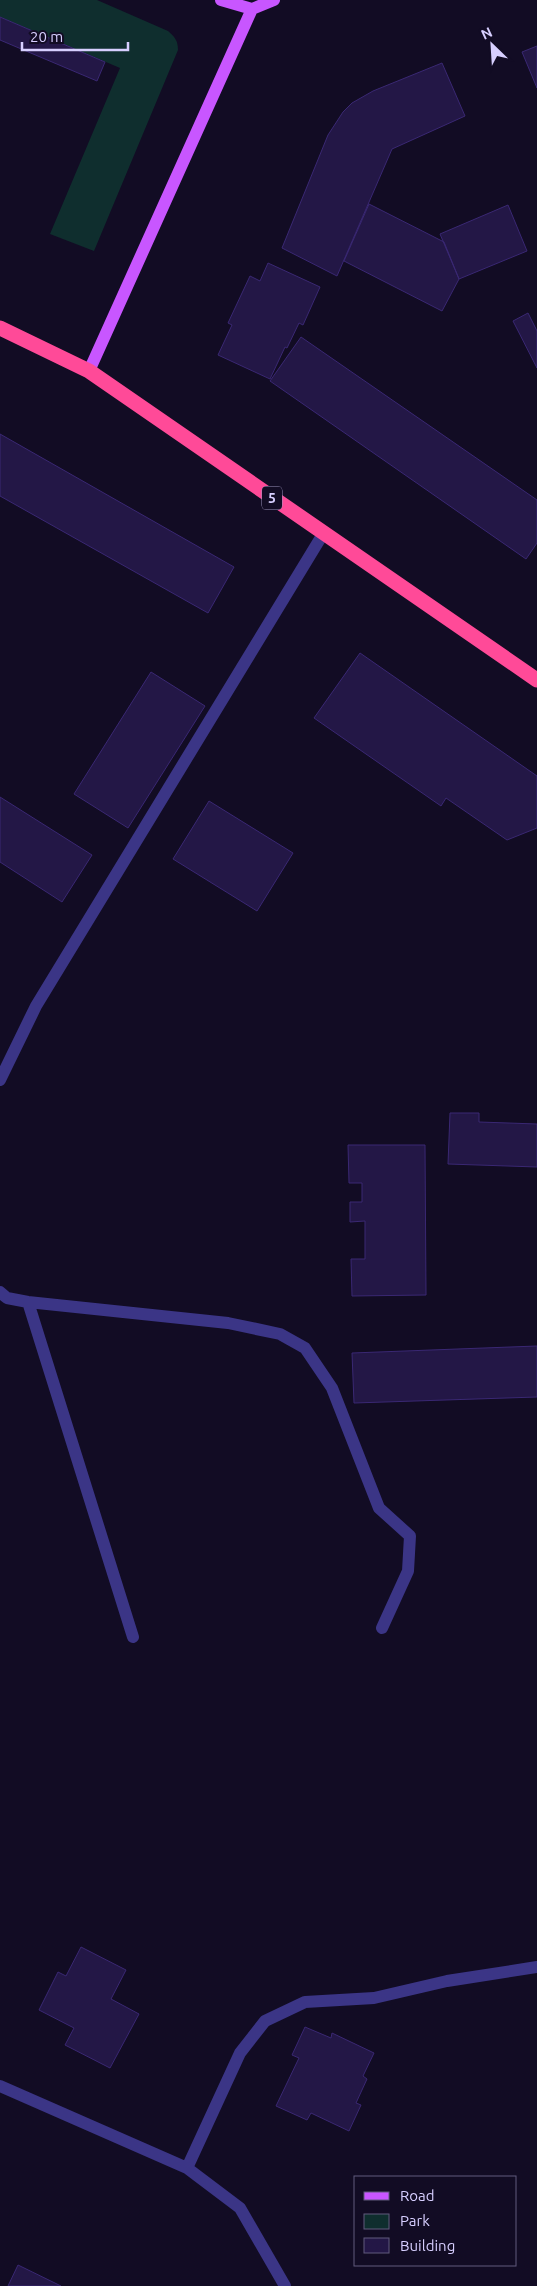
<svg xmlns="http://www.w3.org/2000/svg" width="537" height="2286" font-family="Ubuntu,sans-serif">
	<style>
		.green { fill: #0f2e2e }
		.building { fill: #231746; stroke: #3a2873 }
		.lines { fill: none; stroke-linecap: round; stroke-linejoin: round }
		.minor { stroke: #3b3586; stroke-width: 12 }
		.major { stroke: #c856ff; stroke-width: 12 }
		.highway { stroke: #ff4a98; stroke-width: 15 }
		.labels { text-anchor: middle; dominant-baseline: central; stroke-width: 5; stroke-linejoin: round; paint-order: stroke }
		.shield { fill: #120c24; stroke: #9c94bd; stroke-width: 1 }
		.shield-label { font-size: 14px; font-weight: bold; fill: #d7cfff }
	</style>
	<rect width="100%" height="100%" fill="#120c24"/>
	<path class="green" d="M0 0H97L168 31C175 37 178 41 178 50L94 251 50 234 120 68 0 17Z"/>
	<path class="building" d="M0 17 105 62 97 81 0 40Z
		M537 46V88L522 52Z
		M442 63 465 116 392 149 337 276 282 248 328 135 343 112 352 103 373 91Z
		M369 204 444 242 459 279 442 311 344 261Z
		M508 205 527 251 459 279 440 234Z
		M268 263 320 287 303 325 299 323 287 348 285 347 270 379 218 355 232 325 228 323 250 276 260 281Z
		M528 313 537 331V368L513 321Z
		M301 337 537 500V543L526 559 270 381Z
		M0 434 234 567 208 613 0 496Z
		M360 653 537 776V828L507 840 446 798 441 806 314 718Z
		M151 672 205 706 128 828 74 794Z
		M0 797 92 855 62 902 0 862Z
		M209 801 293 853 257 911 173 859Z
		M450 1113H479V1122L537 1124V1167L448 1164Z
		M348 1145H425L426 1295 352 1296 351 1259H365V1221L350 1222V1202H362V1183H349Z
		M537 1346V1397L354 1403 352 1353Z
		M81 1947 126 1970 111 1999 139 2014 110 2068 65 2045 74 2028 39 2010 58 1972 66 1976Z
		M305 2027 331 2038 332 2033 374 2053 363 2076 367 2079 356 2103 361 2105 349 2131 311 2113 307 2120 276 2106 299 2058 292 2055Z
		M18 2265 61 2286H8Z"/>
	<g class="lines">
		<path class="minor" d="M0 1080 36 1006 323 534
			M0 1292 7 1298 28 1302 228 1323 280 1334 305 1348 332 1388 379 1508 410 1536 408 1571 382 1628
			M28 1302 133 1637
			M0 2086 187 2168 240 2208 285 2286
			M187 2168 240 2053 265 2021 305 2002 374 1998 447 1981 537 1967"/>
		<path class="major" d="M221 0 252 9 274 0
			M89 371 252 9"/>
		<path class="highway" d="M0 328 89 371 537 680"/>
	</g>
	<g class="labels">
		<rect class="shield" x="262" y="486.5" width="20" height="23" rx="4"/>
		<g class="shield-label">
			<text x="272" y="498">5</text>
		</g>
	</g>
	<rect x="354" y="2176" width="162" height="90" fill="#120c24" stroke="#615a7c"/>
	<rect x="364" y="2192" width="25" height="8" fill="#c856ff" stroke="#615a7c"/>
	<text x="400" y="2201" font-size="15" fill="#d7cfff">Road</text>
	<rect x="364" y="2214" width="25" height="15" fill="#0f2e2e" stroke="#615a7c"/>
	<text x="400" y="2226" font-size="15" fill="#d7cfff">Park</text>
	<rect x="364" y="2238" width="25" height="15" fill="#231746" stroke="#615a7c"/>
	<text x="400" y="2251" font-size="15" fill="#d7cfff">Building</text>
	<g transform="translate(492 45) rotate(335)" stroke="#120c24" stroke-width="4" paint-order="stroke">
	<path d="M0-4L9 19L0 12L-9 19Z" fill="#d7cfff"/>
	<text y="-8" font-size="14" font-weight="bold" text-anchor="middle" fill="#d7cfff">N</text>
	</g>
	<path d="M22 42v8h106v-8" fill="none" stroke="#d7cfff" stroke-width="2.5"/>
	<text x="30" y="42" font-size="15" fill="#d7cfff" stroke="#120c24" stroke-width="4" paint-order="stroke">20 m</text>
</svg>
